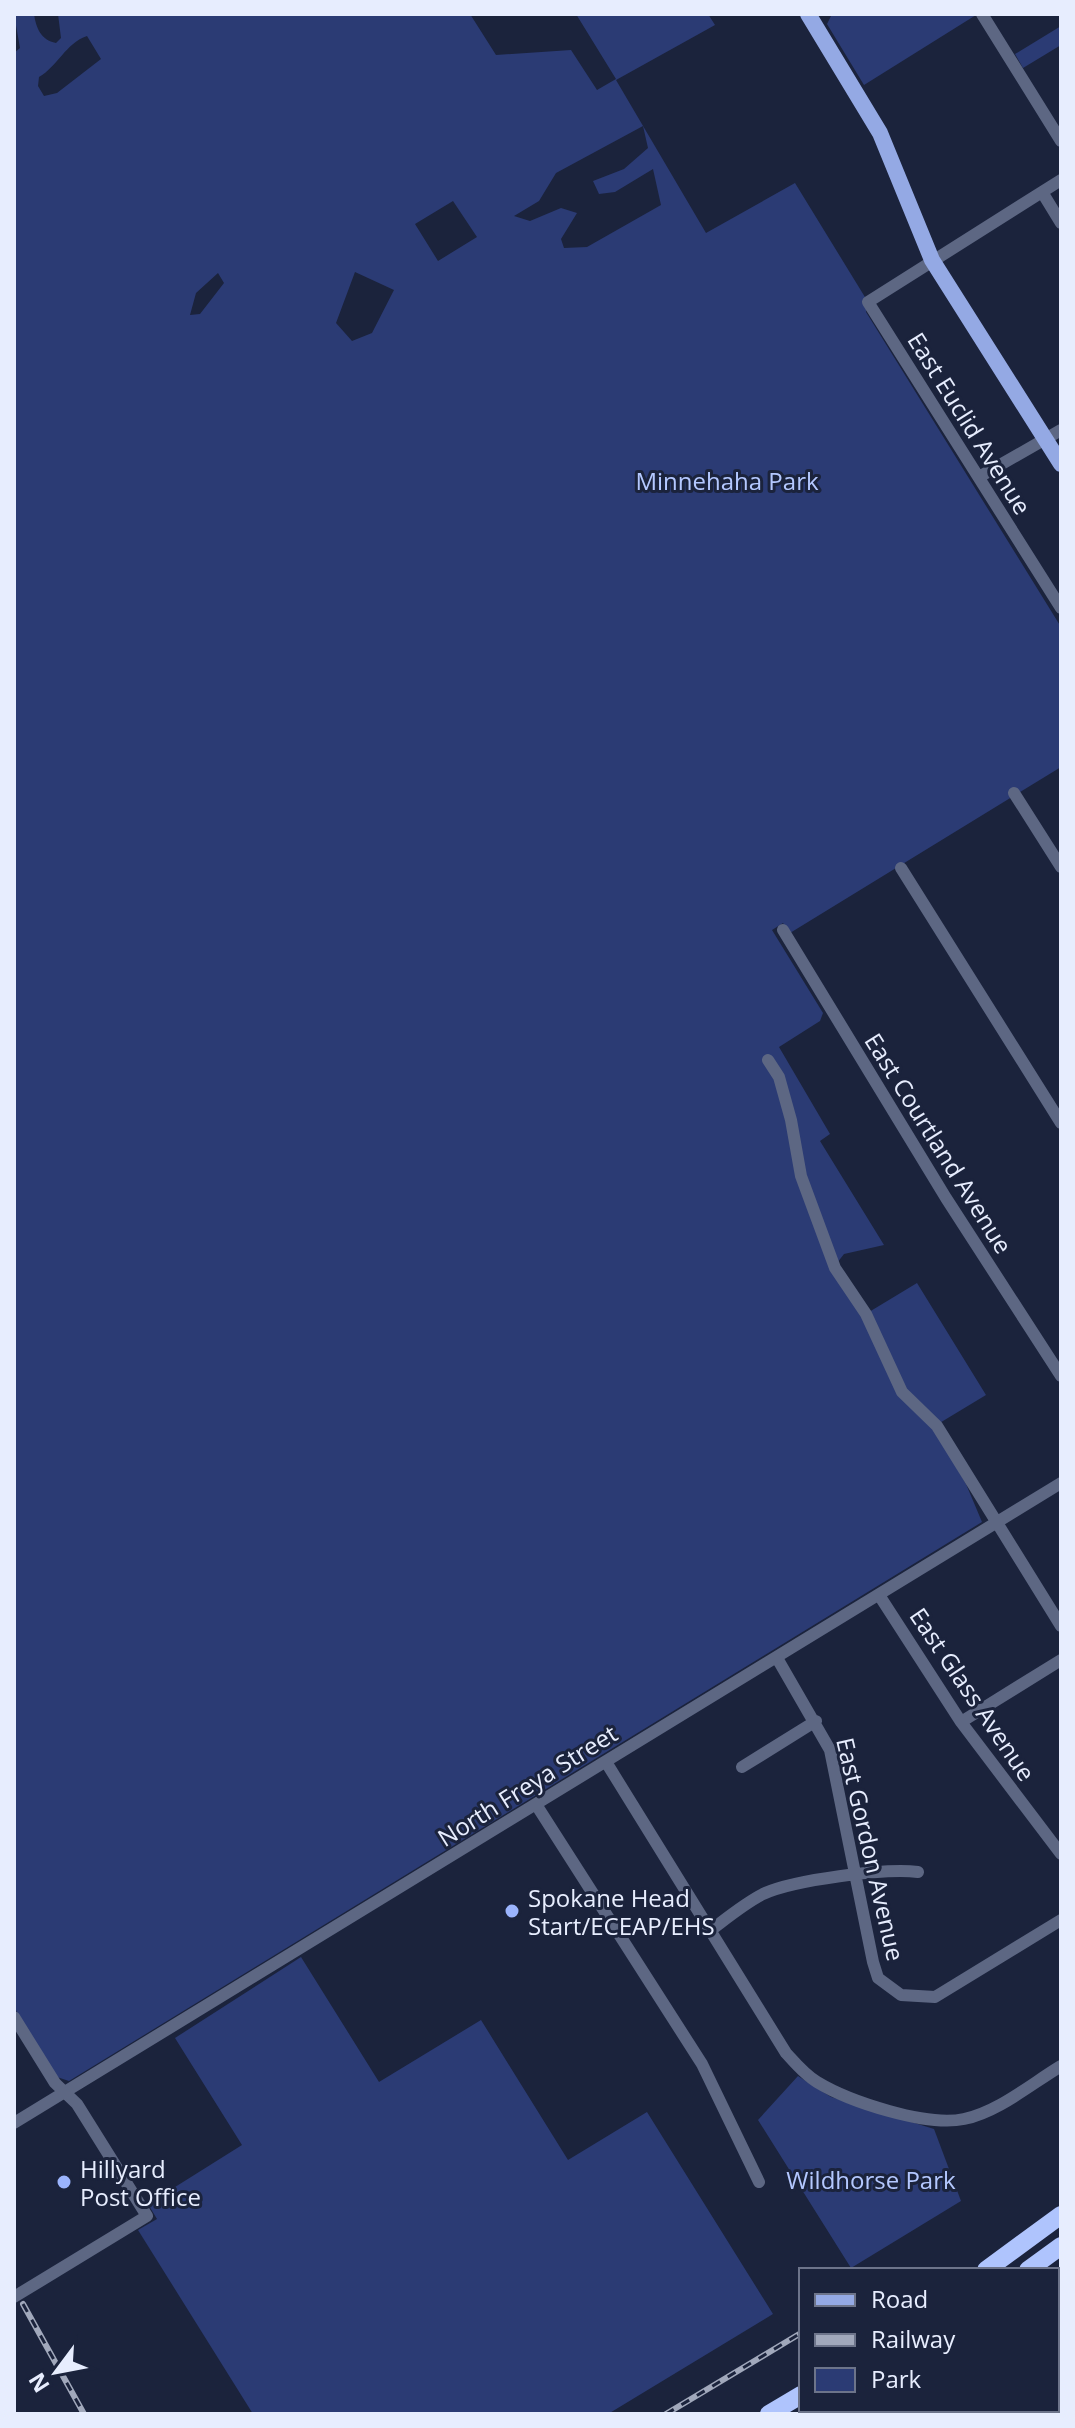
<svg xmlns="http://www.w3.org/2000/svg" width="1075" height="2428" font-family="'Open Sans',sans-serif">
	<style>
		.green { fill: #2b3b74; fill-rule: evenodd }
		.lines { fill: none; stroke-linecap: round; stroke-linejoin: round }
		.minor { stroke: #5d6783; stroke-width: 12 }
		.major { stroke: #94a9e4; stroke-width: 16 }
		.highway { stroke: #afc4fd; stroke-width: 18 }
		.rail-casing { stroke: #a1a8bb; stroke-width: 6 }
		.rail { stroke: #1b233c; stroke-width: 3; stroke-dasharray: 9; stroke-linecap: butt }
		.poi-dot { fill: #9bb4fd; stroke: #1b233c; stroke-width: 3 }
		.labels { text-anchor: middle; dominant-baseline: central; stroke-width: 6; stroke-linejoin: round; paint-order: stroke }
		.street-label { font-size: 24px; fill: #e7edfe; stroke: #1b233c }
		.park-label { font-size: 24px; fill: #b4c8ff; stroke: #1b233c }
		.poi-label { font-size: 24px; fill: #e7edfe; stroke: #1b233c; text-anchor: start }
	</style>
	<rect width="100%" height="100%" fill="#1b233c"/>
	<path class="green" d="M14 14H34C36 28 41 40 56 43L61 38 58 14H470L496 55 571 50 597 90 616 79 576 14H708L715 25 616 80 706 233 795 183 868 302 866 312 1061 627V767L790 933 783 923 772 930 823 1013 820 1021 779 1047 830 1134 820 1141 884 1245 844 1254 837 1263 869 1312 917 1283 986 1395 933 1427 966 1484 982 1522 69 2081 57 2077 14 2007V53L20 48ZM87 36 101 59 57 93 44 96 38 86 39 77C57 67 66 43 87 36ZM643 126 648 148 624 169 593 181 599 194 615 192 653 169 661 205 587 247 564 248 561 239 577 213 561 208 530 221 514 216 539 201 556 173ZM453 201 477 237 438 261 415 224ZM355 272 394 290 372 333 352 341 336 323ZM218 273 224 283 200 314 190 315 196 293Z
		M832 14H975L976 15 864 85 827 24Z
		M1061 26V45L1023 68 1015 54Z
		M301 1957 379 2082 481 2020 568 2160 647 2112 773 2314 608 2414H253L138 2230 157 2219 148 2204 242 2145 175 2038Z
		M798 2076 831 2097 934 2129 961 2201 851 2268 758 2120Z"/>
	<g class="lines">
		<path class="minor" d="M982 14 1061 141
			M1061 180 868 302 1061 608
			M1042 192 1061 223
			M979 477 1061 430
			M1014 793 1061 867
			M901 868 1061 1123
			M783 930 946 1198 1061 1376
			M768 1060 779 1077 791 1120 801 1176 835 1268 866 1314 902 1392 937 1426 1061 1626
			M879 1595 961 1722 1061 1854
			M777 1658 830 1750 873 1962 878 1978 901 1995 935 1997 1061 1920
			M961 1722 1061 1660
			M606 1762 786 2053C796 2064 805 2075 817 2082 850 2102 927 2127 964 2119 998 2112 1031 2084 1061 2066
			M742 1767 816 1721
			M537 1806 702 2064 759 2182
			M711 1930C727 1918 745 1903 763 1894 793 1880 885 1868 918 1872
			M14 2017 55 2083 77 2104 147 2216 14 2297
			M14 2123 1061 1483"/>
		<path class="major" d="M808 14 880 133 932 260 1061 464
			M1057 2391 1061 2389
			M1019 2414 1026 2410"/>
		<path class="highway" d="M986 2270 1061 2215
			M1028 2270 1061 2246
			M769 2414 801 2395
			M817 2414 823 2410"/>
		<defs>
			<path id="rail" d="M23 2304 84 2414
				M1057 2306 1061 2303
				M666 2414 801 2333
				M898 2414 905 2410"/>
		</defs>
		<use href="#rail" class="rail-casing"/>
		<use href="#rail" class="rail"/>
	</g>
	<g class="poi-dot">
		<circle cx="512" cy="1911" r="8"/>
		<circle cx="64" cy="2182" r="8"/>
	</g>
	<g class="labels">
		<g class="street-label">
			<text transform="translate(970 423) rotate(58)">East Euclid Avenue</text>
			<text transform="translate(939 1143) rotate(58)">East Courtland Avenue</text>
			<text transform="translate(973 1694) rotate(56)">East Glass Avenue</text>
			<text transform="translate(527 1785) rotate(-32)">North Freya Street</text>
			<text transform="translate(871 1849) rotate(77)">East Gordon Avenue</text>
		</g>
		<g class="park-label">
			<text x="727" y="480">Minnehaha Park</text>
			<text x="871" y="2179">Wildhorse Park</text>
		</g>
		<g class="poi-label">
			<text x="528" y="1897">Spokane Head<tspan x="528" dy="28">Start/ECEAP/EHS</tspan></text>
			<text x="80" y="2168">Hillyard<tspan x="80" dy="28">Post Office</tspan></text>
		</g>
	</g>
	<rect width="1075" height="2428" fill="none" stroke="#e7edfe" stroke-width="32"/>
	<rect x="799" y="2268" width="260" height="144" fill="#1b233c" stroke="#6d748a" stroke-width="2"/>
	<rect x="815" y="2294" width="40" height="12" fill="#94a9e4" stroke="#6d748a" stroke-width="2"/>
	<text x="871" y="2308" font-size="24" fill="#e7edfe">Road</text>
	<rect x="815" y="2334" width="40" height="12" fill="#a1a8bb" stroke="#6d748a" stroke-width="2"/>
	<text x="871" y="2348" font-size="24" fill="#e7edfe">Railway</text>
	<rect x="815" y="2368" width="40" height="24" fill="#2b3b74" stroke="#6d748a" stroke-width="2"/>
	<text x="871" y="2388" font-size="24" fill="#e7edfe">Park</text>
	<g transform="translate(56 2372) rotate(238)" stroke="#1b233c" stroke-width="6" paint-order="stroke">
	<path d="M0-6L14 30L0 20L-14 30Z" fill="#e7edfe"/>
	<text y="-12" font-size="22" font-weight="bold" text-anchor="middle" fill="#e7edfe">N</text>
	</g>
</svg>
